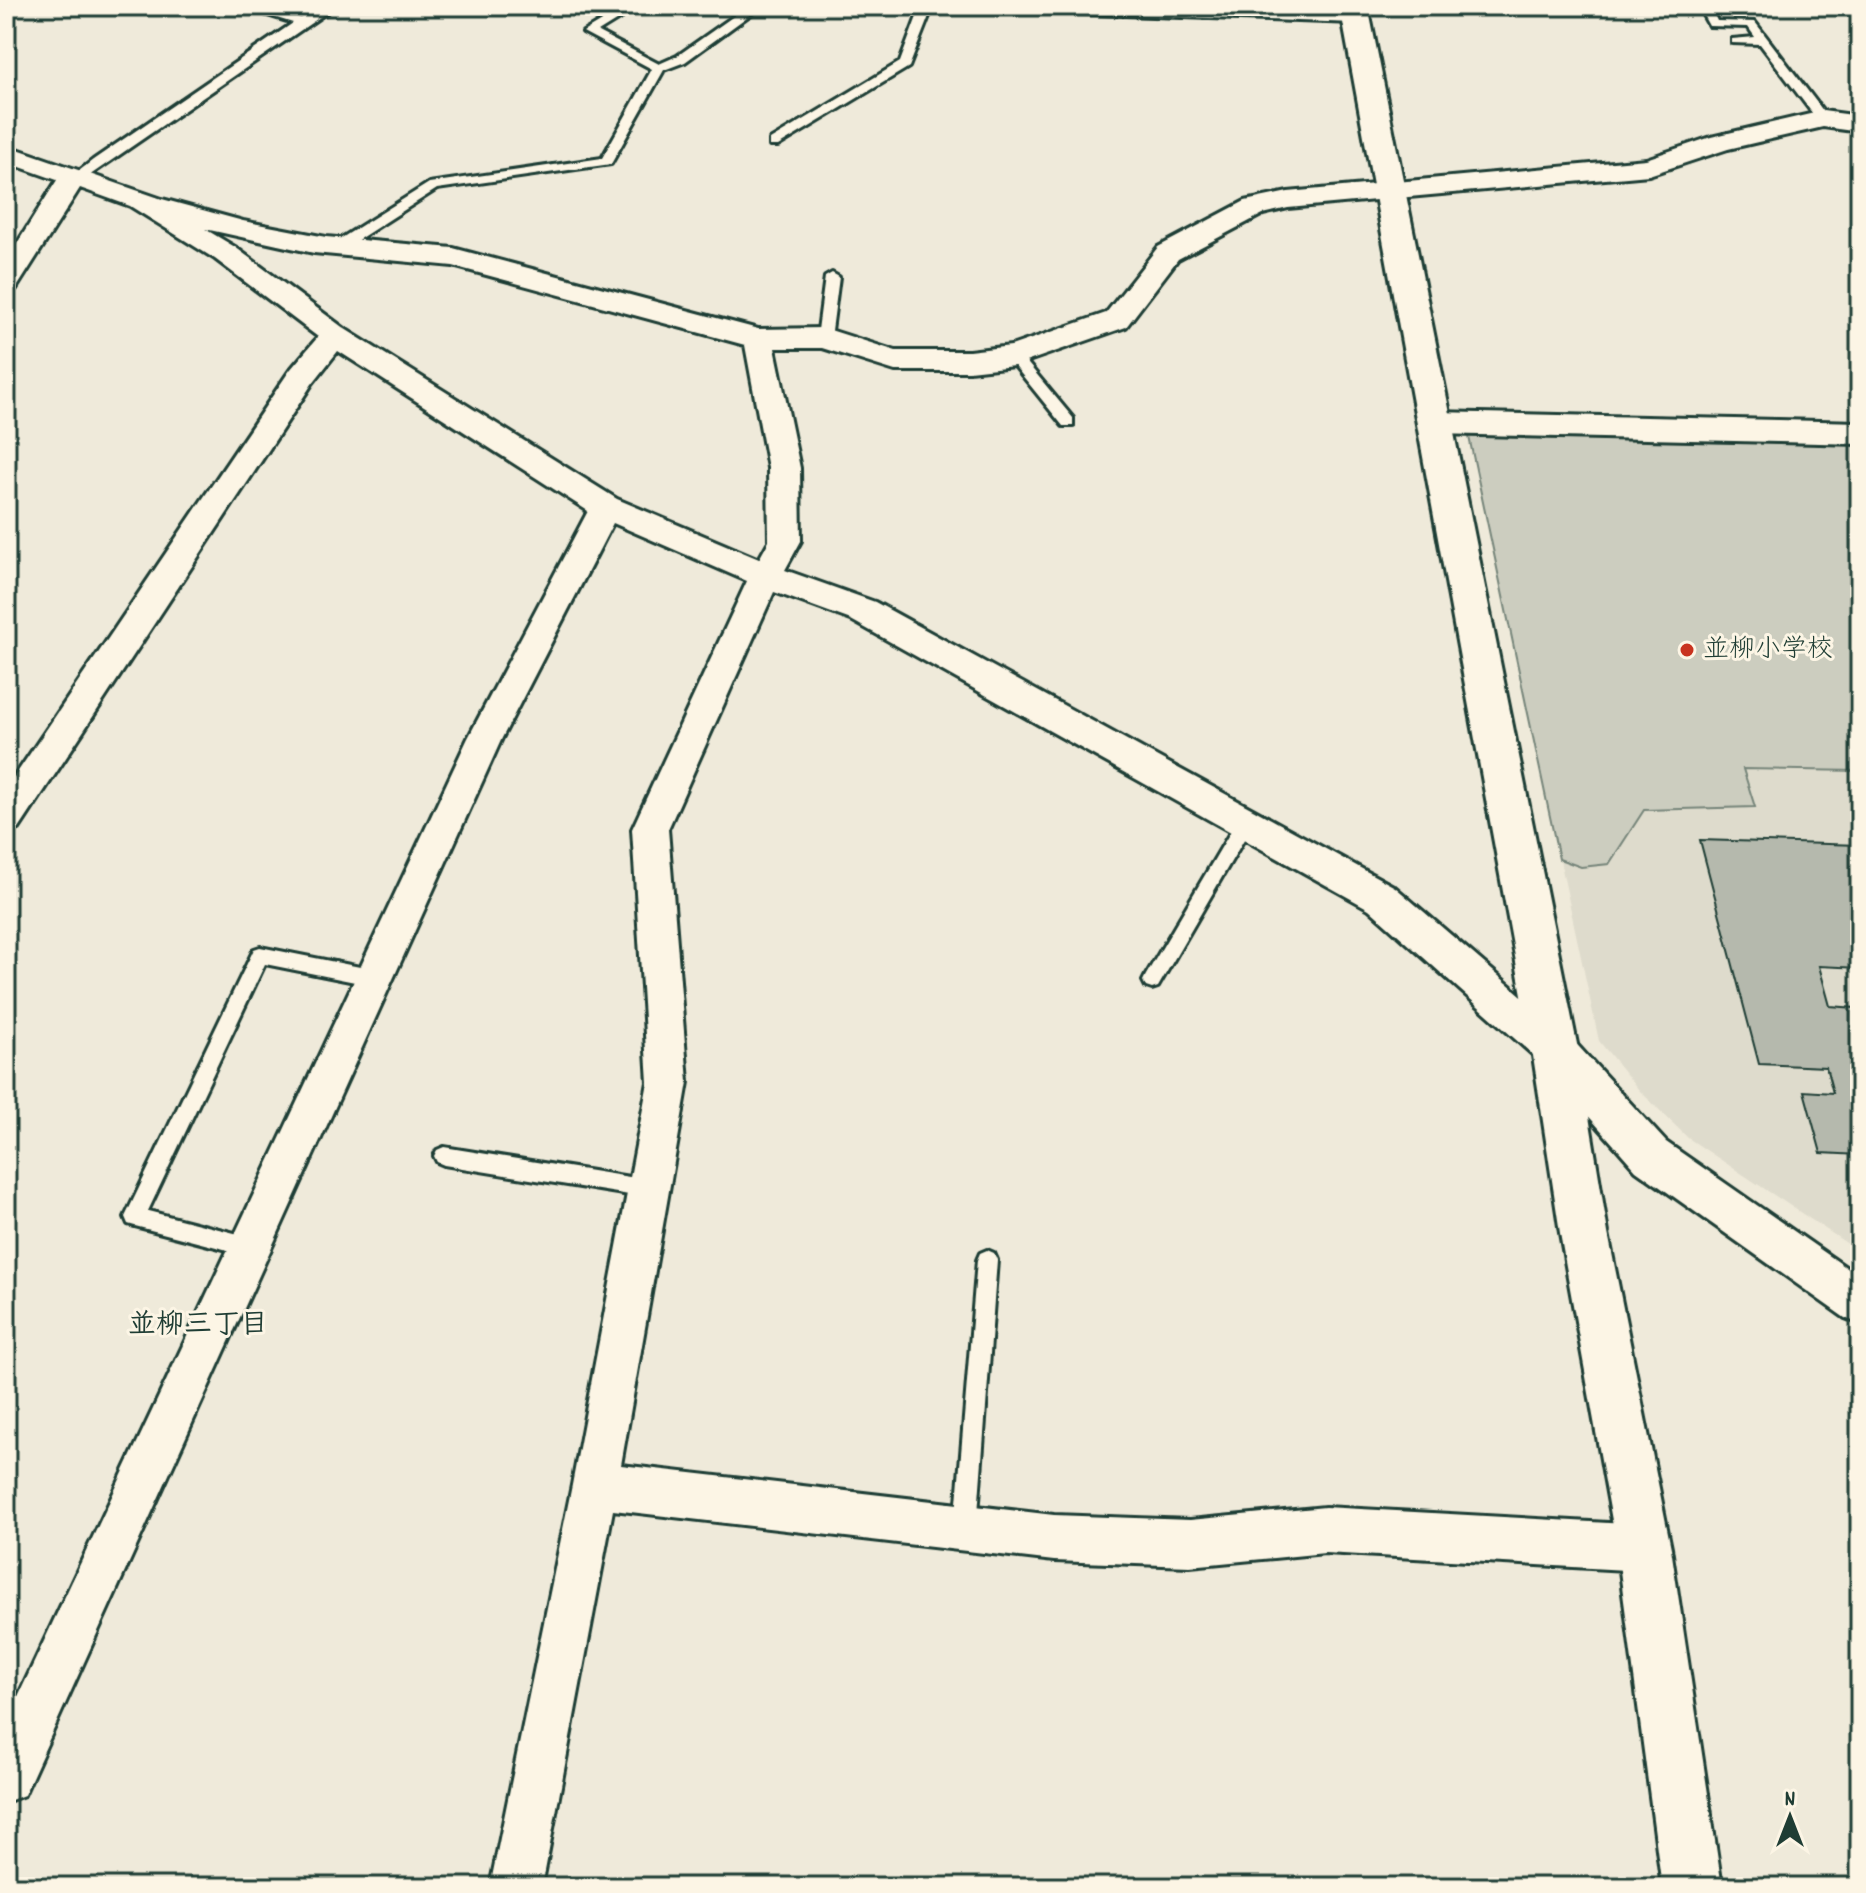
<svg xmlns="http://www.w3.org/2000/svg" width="1866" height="1893" viewBox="0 0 1866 1893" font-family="Dekko,'Klee One',sans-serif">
<rect width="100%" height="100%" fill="#efeada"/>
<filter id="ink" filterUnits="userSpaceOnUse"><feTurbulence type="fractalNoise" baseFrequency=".0125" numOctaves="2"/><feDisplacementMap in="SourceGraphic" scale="16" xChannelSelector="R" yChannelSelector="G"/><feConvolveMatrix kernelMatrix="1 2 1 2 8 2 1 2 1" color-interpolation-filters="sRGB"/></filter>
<g filter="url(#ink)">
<path fill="#dedbcc" d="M1468,432L1860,441V1252L1688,1138L1639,1090L1599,1041Z"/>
<path fill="#cccdbf" stroke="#76857a" stroke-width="2" d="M1468,432L1860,441V771L1743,769L1755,807L1644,810L1609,864L1581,867L1559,859Z"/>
<path fill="#b5b9ad" stroke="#1f3d34" stroke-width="2" d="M1700,840L1860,845V968L1819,966L1830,1006L1856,1008L1860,1021V1057L1850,1056L1860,1080V1155L1821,1153L1804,1091L1833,1093L1826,1067L1759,1064Z"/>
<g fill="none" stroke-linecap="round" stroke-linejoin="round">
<g stroke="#1f3d34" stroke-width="6">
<path id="lane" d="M238,6H257L301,18L321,6H336L83,180H75V174L93,160L293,23Z
M626,6H640L598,32L659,64L677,56L748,6H762L685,62L664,70L611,164L437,189L342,250H332V244L429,183L602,158L652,69L583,32Z
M921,6H933L909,67L778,146H770V140L900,62Z
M1698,6H1710L1717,21L1755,22L1827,116V122H1819L1760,44L1732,43V39L1755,37L1748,27L1709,26Z
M832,273L839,277L831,338L824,343L817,338L825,277Z
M1014,351L1019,353L1073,418V426H1063L1009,359L1007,356Z
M1244,817L1250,819L1253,824L1250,829L1158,987L1152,989L1146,987L1143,981L1146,975L1238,819Z
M260,947L375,970L381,972L384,978L381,984L375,986L265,964L148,1211L258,1239L261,1246L258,1253L251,1256L135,1226L128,1224L125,1217L254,949Z
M444,1147L648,1180L655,1182L658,1189L655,1196L648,1198L444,1165L437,1162L434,1156L437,1150Z
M987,1250L994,1253L997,1260L977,1527L974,1535L966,1538L958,1535L955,1527L977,1260L980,1253Z"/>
</g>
<g stroke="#1f3d34" stroke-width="6">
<path id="street" d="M1055,6L1356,9L1365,11L1368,16L1365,21L1356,23L1067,13L1058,11Z
M1823,111L1860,116V132L1823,127L1728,149L1649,175L1288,208L1263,214L1178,259L1126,327L1014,366L969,371H895L822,348H775L800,468L801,541L785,570L875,602L1395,887L1569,1036L1666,1142L1860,1277V1324L1845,1318L1636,1170L1541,1062L1369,909L851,620L774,592L668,829L688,1082L621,1465L1054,1515L1190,1520L1325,1507L1644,1525L1661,1531L1667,1548L1661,1565L1644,1571L1325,1553L1190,1566L1054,1561L613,1510L542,1887H490L572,1485L648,1082L632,829L747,581L613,523L502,738L24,1795L6,1802V1722L468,738L588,511L338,351L312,384L19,829L6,833V789L290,370L318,337L215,259L130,206L80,188L16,289L6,292V261L57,180L6,162V145L162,199L243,221L326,237L453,248L758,329L824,328L896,351H969L1011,346L1106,313L1158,247L1245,201L1288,192L1646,159L1711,137ZM205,229L314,253L453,266L745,345L768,468L769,541L759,559L617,499L345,329L235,247Z
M1435,412L1860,422V444L1435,434L1424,430L1420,423L1424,416Z"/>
</g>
<g stroke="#1f3d34" stroke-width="6">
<path id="secondary" d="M1340,6H1368L1578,1049L1608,1233L1671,1548L1722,1887H1662L1617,1548L1560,1233L1532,1049Z"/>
</g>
<use href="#lane" fill="#fcf5e5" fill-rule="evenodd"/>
<use href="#street" fill="#fcf5e5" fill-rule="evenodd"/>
<use href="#secondary" fill="#fcf5e5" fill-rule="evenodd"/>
</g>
</g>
<circle fill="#c8321e" stroke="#fcf5e5" stroke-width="3" cx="1687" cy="650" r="8"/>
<g text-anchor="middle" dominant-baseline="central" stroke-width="6" stroke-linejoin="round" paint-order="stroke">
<g font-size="26" fill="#1f3d34" stroke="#fcf5e5" text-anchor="start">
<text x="1703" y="650">並柳小学校</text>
</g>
<g font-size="28" font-weight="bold" fill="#1f3d34" stroke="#fcf5e5">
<text x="198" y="1327">並柳三丁目</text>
</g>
</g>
<rect width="1866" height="1893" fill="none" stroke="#fcf5e5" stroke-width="32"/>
<rect x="16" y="16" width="1834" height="1861" fill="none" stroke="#1f3d34" stroke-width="3" filter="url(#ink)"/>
<g transform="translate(1790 1817)" stroke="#fcf5e5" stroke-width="6" paint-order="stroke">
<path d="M0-6L14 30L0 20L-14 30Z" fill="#1f3d34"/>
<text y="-12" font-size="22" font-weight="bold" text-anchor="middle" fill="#1f3d34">N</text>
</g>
</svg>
